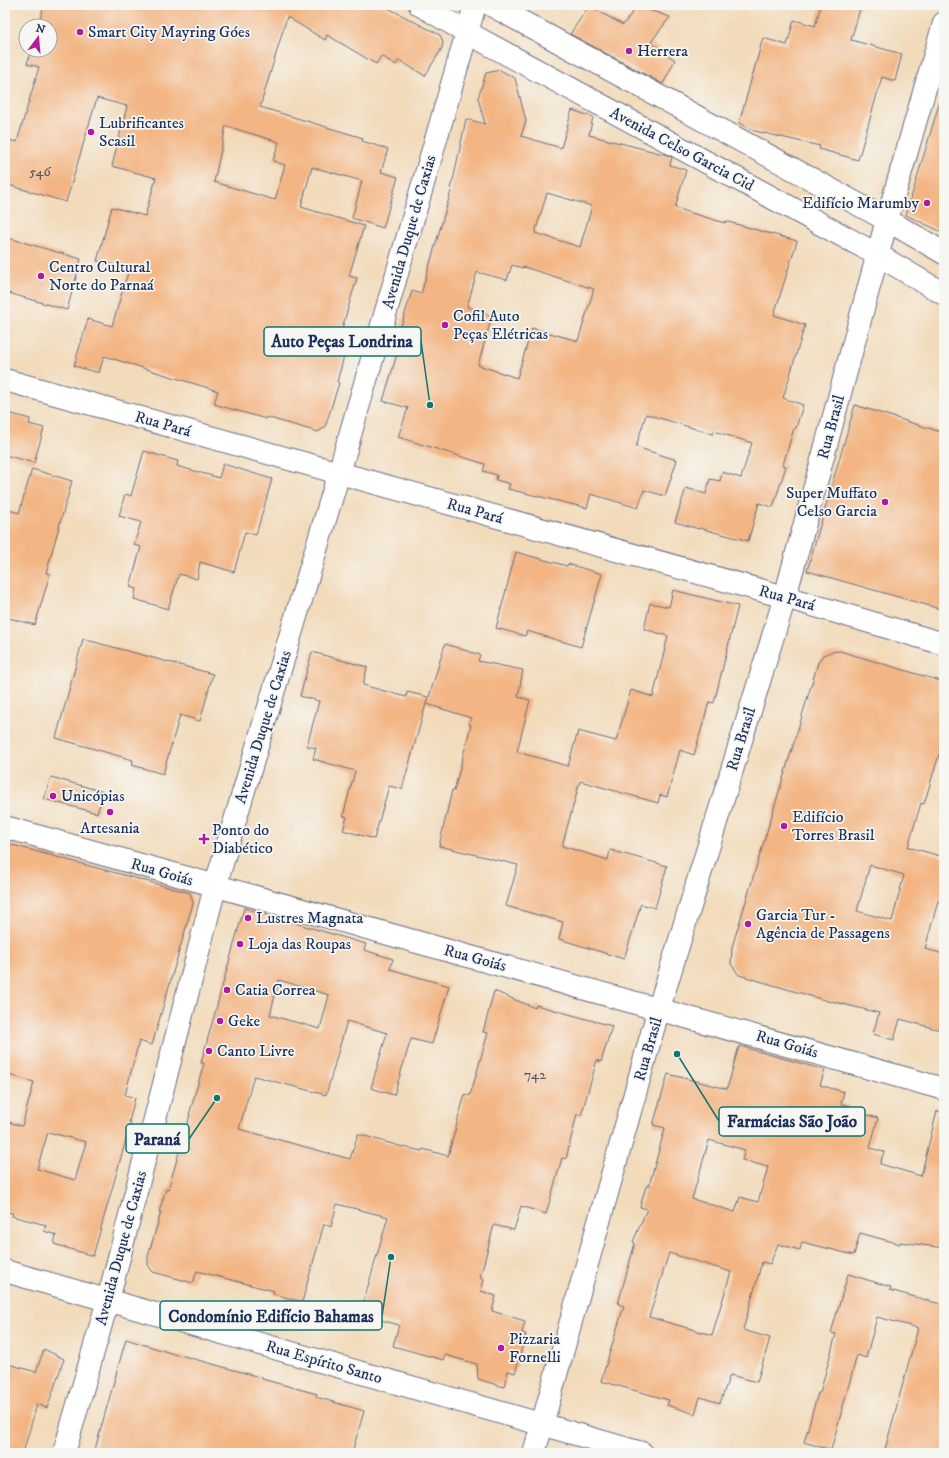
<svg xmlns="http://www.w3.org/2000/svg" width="949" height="1458" viewBox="0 0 949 1458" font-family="'IM FELL DW Pica',serif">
<rect width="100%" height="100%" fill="#f6f6f2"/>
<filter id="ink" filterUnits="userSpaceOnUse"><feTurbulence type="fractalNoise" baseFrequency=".025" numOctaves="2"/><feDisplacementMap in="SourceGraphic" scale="8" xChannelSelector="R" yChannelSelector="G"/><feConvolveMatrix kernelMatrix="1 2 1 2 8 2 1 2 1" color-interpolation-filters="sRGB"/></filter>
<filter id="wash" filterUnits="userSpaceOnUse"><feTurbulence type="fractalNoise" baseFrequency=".012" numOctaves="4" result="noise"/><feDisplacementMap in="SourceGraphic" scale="16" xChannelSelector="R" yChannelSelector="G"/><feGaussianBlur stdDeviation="0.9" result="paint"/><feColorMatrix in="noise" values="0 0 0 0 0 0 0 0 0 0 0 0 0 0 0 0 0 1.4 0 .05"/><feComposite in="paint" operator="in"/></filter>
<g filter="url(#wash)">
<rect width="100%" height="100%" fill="#f2dbbb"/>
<g id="blocks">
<path fill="#f3b583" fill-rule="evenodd" d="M44,5H382L440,35L443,42L442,48L425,76L399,60L396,65L381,56L376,64L327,35L325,40L287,17L260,107L363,138L362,141L388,149L381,172L398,177L383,228L352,218L362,181L312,167L301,207L364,226L349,276L357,278L340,335L349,338L337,382L339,383L325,427L318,432L266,417V419L214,404L218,391L104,356L99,373L74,366L88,319L112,326L129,269L97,261L112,207L145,216L156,178L112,166L127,106L97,98L66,202L5,184V139L17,142L39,67L27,64L31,50H50V26H38ZM226,126L279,142L273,161L285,165L275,200L214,182Z
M821,5H861L851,40L902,54L895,81L882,77L858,160L819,149L820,146L755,131L739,123L763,38L787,45L794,20L815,26Z
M589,6L623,25L637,6L670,17L651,42L675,60L663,84L570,34Z
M500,70L515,78L526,121L521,136L561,148L572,110L593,117L589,135L667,155L672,157L670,165L686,170L675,208L725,223V221L797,241L774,315L805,325L783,398L803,405L796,428H794L783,465L786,466L773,507L759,503L748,541L699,528V529L675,522L686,488L706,494L710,479L720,481L722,472L741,478L752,443L714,431L713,434L646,414L636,447L677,460L665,496L644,490L638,508L591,494L587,508L508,489L510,484L496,480L497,475L483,471L485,464L398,437L408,408L383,401L403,334L399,333L412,291L421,294L452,188H450L454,176L466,119L485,124L478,98L486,73ZM547,193L592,206L580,247L535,233ZM512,265L523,268L524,267L594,289L578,341L532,328L517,378L478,365L492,316L484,314L485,312L467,307L477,272L507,280Z
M939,104L944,105V233L906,215Z
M5,237L81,259L67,310L5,292Z
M855,405L944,433V610L807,571Z
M5,412L30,419L29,424L44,428L34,463L5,455Z
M144,451L178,461L177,466L219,478L223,464L272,479L256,535L245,532L234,572L200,562L197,579L179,574L168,609L134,599L136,589L130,587L141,547L134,545L141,522L119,516L125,494L131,496Z
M32,469L72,481L46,573L50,574L35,625L5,617V509L19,513Z
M516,552L567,566L568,564L602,574L581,647L527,631L525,636L496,628Z
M673,590L738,606L714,703L709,702L694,755L680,750L667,797L660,795L658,803L580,781L562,846L608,860L610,850L667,866L655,908L641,904L624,959L559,939L563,922L506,906L518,865L439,846L452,790L454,791L471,725H469L471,718L427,704L445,644L480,655L478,661L523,670L518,697L530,700L517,752L568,766L578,731L616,741L631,690L653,697L668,636L644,629L650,603L669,607Z
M83,639L213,674L200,721L180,715L163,774L132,765L133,760L56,738Z
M840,651L944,682V749L941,748L924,804L921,803L908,847L944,857V903L938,901L925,949L944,954V1031L900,1019L894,1040L873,1034L879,1013L831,1001V1002L739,975L731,964L732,947L818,663L823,655L831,652ZM870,865L904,875L892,921L857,911Z
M312,652L367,667L363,685L406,697L407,692L428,697L402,789L389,786L374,839L343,830L347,817L343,816L355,771L313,759L316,748L307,746L319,701L300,696Z
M51,777L104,792L97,813L44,799Z
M5,843L190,893L193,903L152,1045L139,1041L125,1095L135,1098L129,1122H131L93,1256L54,1244L56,1235L44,1231L46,1225L12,1216L13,1213L5,1212V1121L22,1126L34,1082L6,1074L10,1061L5,1059ZM48,1132L86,1142L75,1180L37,1169Z
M244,908L366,944L364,950L393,959L390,969L449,986L432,1044L411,1039L394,1095L371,1088L387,1033L347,1021L326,1095L254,1076L239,1129L350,1159L358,1134L403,1147L422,1151L423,1149L448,1156L465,1094L470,1096L488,1033L483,1032L494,991L535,1008L536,1005L612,1026L601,1062L597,1060L581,1116L577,1114L566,1159L562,1158L546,1214L521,1206L514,1230L494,1225L480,1278L484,1280L481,1291L496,1296L492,1311L525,1321L522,1333L526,1334L515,1373L508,1371L504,1387L478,1379L477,1364L445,1355L443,1360L393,1346L399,1325L360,1314L388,1217L337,1204L331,1227L324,1224L302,1302L273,1294L274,1291L197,1271L193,1283L153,1272L148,1265V1256L161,1212H159L166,1189L168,1190L190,1115H189L204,1063H201ZM279,980L329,995L320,1029L270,1015Z
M739,1046L825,1070L820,1085L844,1092L841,1104L850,1106L849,1110L878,1118L870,1148L884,1152L880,1164L921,1176L937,1111L944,1112V1248L900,1242V1244L860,1233L854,1255L802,1242L800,1250L778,1244L770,1264L762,1262L743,1330L770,1338L757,1382L730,1375L720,1403L700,1397L695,1414L667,1405L669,1400L601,1381L624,1306L618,1304L635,1243L633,1242L647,1209L640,1207L646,1186H649L665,1128L653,1125L668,1074L727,1089ZM709,1140L745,1150L742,1160L768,1167L758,1202L740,1197L735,1212L692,1199ZM669,1253L731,1272L712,1335L649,1317Z
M848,1274L891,1287L890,1290L944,1305V1453H884L918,1328L877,1317L866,1358L857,1355L831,1450L804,1442L818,1393H820L836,1334L831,1333Z
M126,1339L180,1356V1355L263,1378L262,1379L317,1394L316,1397L364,1411L352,1453H94Z
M44,1349L64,1359L47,1408L37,1404L23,1453H5V1363L36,1372Z"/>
</g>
</g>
<g filter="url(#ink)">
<use href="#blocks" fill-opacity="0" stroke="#666b7f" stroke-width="1"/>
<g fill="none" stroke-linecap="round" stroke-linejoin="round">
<g stroke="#666b7f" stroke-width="24">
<path id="minor" d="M5,380L785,597L944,644
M5,1271L642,1453
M534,1453L659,1008L785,597L887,220L944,23"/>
</g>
<g stroke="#666b7f" stroke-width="24">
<path id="major" d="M420,5L468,33L878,255L944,294
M491,5L887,220L944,253
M5,827C318,916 631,1000 944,1089
M64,1453L108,1300L215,887L339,473L475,5"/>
</g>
<use href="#minor" stroke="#fff" stroke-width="22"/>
<use href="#major" stroke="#fff" stroke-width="22"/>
</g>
</g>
<g fill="#b5179e" stroke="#f6f6f2" stroke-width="1.5">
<circle cx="80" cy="32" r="4"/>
<circle cx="629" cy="51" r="4"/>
<circle cx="91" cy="132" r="4"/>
<circle cx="927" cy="203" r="4"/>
<circle cx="41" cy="276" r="4"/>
<circle cx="445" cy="325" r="4"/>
<circle cx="885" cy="502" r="4"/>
<circle cx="53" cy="796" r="4"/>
<circle cx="110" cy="812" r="4"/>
<circle cx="784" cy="826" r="4"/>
<path d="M202 833h4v4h4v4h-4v4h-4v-4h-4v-4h4z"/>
<circle cx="248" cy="918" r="4"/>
<circle cx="748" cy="924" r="4"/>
<circle cx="240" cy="944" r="4"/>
<circle cx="227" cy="990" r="4"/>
<circle cx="220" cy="1021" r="4"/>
<circle cx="209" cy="1051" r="4"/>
<circle cx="501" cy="1348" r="4"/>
</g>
<g text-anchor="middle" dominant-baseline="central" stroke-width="3.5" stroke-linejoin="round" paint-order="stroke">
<g font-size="14" fill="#515067">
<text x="40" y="172">546</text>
<text x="535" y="1075">742</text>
</g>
<g font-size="16" fill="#1b2f5e" stroke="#f6f6f2" text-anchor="start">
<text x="88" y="32">Smart City Mayring Góes</text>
<text x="637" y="51">Herrera</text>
<text x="99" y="123">Lubrificantes<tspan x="99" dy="18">Scasil</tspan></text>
<text x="919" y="203" text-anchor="end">Edifício Marumby</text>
<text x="49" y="267">Centro Cultural<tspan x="49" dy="18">Norte do Parnaá</tspan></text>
<text x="453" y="316">Cofil Auto<tspan x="453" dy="18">Peças Elétricas</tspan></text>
<text x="877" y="493" text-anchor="end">Super Muffato<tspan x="877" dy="18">Celso Garcia</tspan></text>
<text x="61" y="796">Unicópias</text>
<text x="792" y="817">Edifício<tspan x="792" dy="18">Torres Brasil</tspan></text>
<text x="110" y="828" text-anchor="middle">Artesania</text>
<text x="212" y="830">Ponto do<tspan x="212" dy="18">Diabético</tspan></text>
<text x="756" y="915">Garcia Tur -<tspan x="756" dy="18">Agência de Passagens</tspan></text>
<text x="256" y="918">Lustres Magnata</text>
<text x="248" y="944">Loja das Roupas</text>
<text x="235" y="990">Catia Correa</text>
<text x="228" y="1021">Geke</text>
<text x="217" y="1051">Canto Livre</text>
<text x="509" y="1339">Pizzaria<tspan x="509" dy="18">Fornelli</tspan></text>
</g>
<g font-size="16" fill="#1b2f5e" stroke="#f6f6f2">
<text transform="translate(682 149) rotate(28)">Avenida Celso Garcia Cid</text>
<text transform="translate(409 232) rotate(-74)">Avenida Duque de Caxias</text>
<text transform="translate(163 424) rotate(16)">Rua Pará</text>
<text transform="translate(831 427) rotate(-75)">Rua Brasil</text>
<text transform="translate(475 511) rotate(16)">Rua Pará</text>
<text transform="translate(787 598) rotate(16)">Rua Pará</text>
<text transform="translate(263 727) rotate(-73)">Avenida Duque de Caxias</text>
<text transform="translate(741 739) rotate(-73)">Rua Brasil</text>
<text transform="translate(162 872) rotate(16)">Rua Goiás</text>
<text transform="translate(475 958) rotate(15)">Rua Goiás</text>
<text transform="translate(787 1044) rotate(16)">Rua Goiás</text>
<text transform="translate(648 1049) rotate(-74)">Rua Brasil</text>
<text transform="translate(121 1248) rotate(-75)">Avenida Duque de Caxias</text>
<text transform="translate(324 1362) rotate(16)">Rua Espírito Santo</text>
</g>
</g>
<path fill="none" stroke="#0f766e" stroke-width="1.5" d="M430 405L421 341M677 1054L719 1121M217 1098L189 1139M391 1257L382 1316"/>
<g fill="#0f766e" stroke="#f6f6f2" stroke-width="1.5">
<circle cx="430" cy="405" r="4"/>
<circle cx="677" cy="1054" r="4"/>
<circle cx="217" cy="1098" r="4"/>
<circle cx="391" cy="1257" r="4"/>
</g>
<g fill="#f6f6f2" stroke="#0f766e" stroke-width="1.5">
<rect x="264" y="327" width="157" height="29" rx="4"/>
<rect x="719" y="1107" width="146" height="29" rx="4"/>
<rect x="126" y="1124" width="63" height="29" rx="4"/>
<rect x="160" y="1301" width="222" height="29" rx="4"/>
</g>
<g font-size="17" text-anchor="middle" font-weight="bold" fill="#1b2f5e">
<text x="342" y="347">Auto Peças Londrina</text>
<text x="792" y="1127">Farmácias São João</text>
<text x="157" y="1145">Paraná</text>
<text x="271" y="1322">Condomínio Edifício Bahamas</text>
</g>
<rect width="949" height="1458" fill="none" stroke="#f6f6f2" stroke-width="20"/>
<g transform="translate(38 38) rotate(16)"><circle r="19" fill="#f6f6f2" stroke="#9ea6b7"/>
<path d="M0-3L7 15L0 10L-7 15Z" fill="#b5179e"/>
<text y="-6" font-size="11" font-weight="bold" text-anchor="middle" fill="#1b2f5e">N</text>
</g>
</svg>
